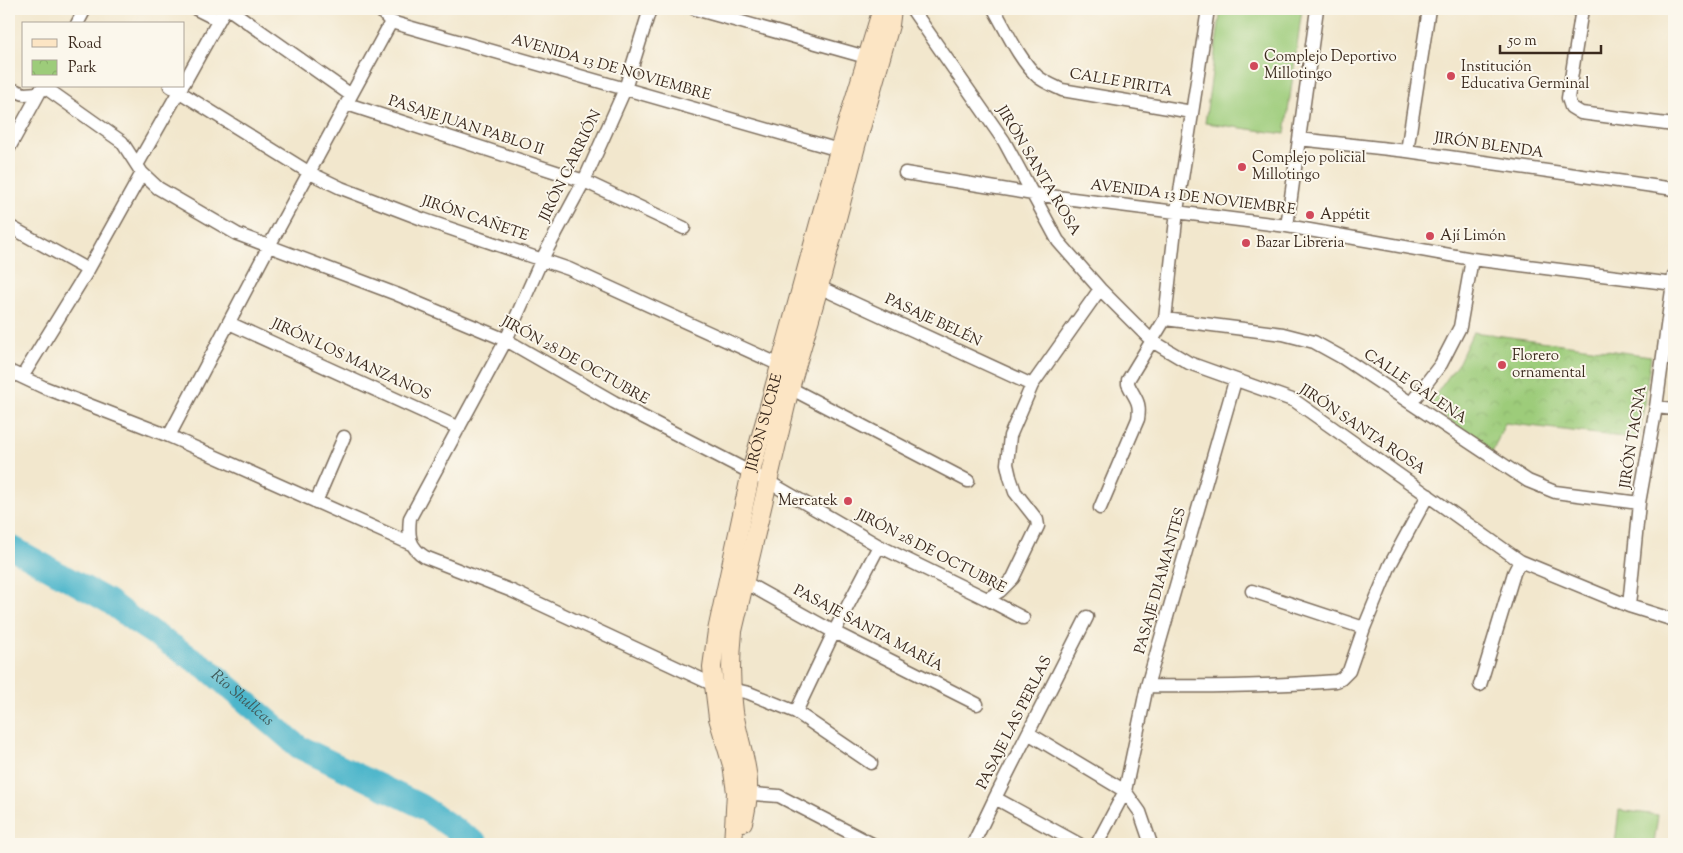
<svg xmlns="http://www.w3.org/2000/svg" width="1683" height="853" viewBox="0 0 1683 853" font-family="'Sorts Mill Goudy',serif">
<defs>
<pattern id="park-crowns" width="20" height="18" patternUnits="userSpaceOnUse" patternTransform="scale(1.25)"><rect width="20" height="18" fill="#9dcc7a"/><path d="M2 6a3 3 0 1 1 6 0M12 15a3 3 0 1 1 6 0" fill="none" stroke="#88af69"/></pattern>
</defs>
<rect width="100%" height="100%" fill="#fbf7ec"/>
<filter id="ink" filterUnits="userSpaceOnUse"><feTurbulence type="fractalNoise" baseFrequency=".02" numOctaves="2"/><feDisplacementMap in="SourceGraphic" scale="10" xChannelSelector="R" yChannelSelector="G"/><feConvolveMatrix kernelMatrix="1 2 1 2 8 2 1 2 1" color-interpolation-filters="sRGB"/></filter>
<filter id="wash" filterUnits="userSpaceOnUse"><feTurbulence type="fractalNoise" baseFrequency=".0096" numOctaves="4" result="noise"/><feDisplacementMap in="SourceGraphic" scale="20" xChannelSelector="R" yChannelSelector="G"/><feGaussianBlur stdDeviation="1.12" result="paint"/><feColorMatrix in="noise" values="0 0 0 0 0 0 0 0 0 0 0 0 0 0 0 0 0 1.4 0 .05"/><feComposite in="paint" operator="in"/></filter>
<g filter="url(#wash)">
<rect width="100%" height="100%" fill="#f2e7cd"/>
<path fill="#9dcc7a" stroke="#6c7b4c" d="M1221,9H1302L1285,134L1205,123Z
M1619,810L1658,815L1654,844H1615Z"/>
<path fill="url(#park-crowns)" stroke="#6c7b4c" d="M1473,332L1651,356L1639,439L1505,423L1492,453L1431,406V401L1459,362Z"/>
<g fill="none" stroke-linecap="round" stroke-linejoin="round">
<path stroke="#4db6cb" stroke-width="24" id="s1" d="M9,546L108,601L136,622L208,669L299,747L419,805L477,844"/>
</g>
</g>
<g filter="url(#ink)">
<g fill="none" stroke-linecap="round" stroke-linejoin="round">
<g stroke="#7b6c5b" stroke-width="15">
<path id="street" d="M196,9L218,20
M229,9L351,95
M379,9L391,22L839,150
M650,9L625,89L584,181L542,259L506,340L410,518C408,536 409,547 425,557L512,591L714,685L749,693L796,712L871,763
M695,9L866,57
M912,9L1004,141L1058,241L1100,289L1152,341L1189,363L1295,401L1520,561L1629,606L1674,620
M994,9C1006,30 1020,61 1038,77C1046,83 1054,86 1062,90L1192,112
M1582,9L1568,98L1571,107L1581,113L1674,125
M391,22L269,246L169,436L411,544
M77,24L85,9
M184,83L225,9
M43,86L122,142L142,173L158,188L237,234L396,294L506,340L614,402L767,481L879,546L987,599L1023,618
M170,86L310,173L341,188L422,219L569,269L780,365
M9,88L24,94L38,93
M347,104L584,181L684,228
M1299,139L1407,151L1674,189
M9,148L43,86
M1407,151L1429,9
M137,165L182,86
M905,173L1033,194L1287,226L1472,259L1674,284
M9,226L88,270
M1287,226L1317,9
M819,287L1032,385
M1165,319L1283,334L1314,342L1343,358L1528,481L1555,492L1639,503
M229,323L459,428
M9,371L43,387L169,436
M22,377L88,270L142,173
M790,388L968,481
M1411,403L1441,364L1460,327L1472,259
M1656,407L1674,409
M316,502L344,437
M1100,508L1138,419C1141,401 1135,399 1128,384V380L1165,319L1177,211L1208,9
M746,583L834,632L977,704
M1252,591L1364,628
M987,599L1000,591L1013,578L1038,526L1037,520L1015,492L1010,477L1007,464L1010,436L1032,385L1100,289
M1629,606L1639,503L1656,407L1674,275
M1480,685L1514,573L1520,561
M1147,686C1210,687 1273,686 1336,681L1341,679L1349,671L1364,628L1390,565L1428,495
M796,712L834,632L879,546
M1028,733L1125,791L1140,812L1151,844
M741,793L779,796L872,844
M995,798L1079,844
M973,844L995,798L1087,617
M1097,844L1125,791L1147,686L1235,381"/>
</g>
<g stroke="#7b6c5b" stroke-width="20">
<g id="secondary">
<path d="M743,822C756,775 741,756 734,712C730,683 730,660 733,631L790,388L819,287L856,146L890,25L892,9"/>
<path id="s2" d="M733,844L736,792L732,765L718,718L714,685L712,667L717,631L751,472L839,150L882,9"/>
</g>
</g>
<use href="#street" stroke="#fff" stroke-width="12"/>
<use href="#secondary" stroke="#fce5c4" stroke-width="18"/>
</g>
</g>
<g fill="#d1495b" stroke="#fbf7ec" stroke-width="2">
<circle cx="1254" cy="66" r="5"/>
<circle cx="1451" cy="76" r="5"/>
<circle cx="1242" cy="167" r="5"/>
<circle cx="1310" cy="215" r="5"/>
<circle cx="1430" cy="236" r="5"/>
<circle cx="1246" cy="243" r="5"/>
<circle cx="1502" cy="365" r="5"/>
<circle cx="848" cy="501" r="5"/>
</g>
<g text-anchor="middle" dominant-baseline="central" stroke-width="4" stroke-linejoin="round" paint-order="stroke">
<g font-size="15" fill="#3b2a1e" stroke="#fbf7ec" text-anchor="start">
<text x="1264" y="57">Complejo Deportivo<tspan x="1264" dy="17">Millotingo</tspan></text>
<text x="1461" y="67">Institución<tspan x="1461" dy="17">Educativa Germinal</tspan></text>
<text x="1252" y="158">Complejo policial<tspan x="1252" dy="17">Millotingo</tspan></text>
<text x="1320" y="215">Appétit</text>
<text x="1440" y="236">Ají Limón</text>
<text x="1256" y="243">Bazar Libreria</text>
<text x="1512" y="356">Florero<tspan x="1512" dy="17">ornamental</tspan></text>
<text x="838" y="501" text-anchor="end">Mercatek</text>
</g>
<g font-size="15" fill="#3b2a1e" stroke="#fbf7ec">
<text transform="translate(611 68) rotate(16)">AVENIDA 13 DE NOVIEMBRE</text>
<text transform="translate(1121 83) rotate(10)">CALLE PIRITA</text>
<text transform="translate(466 126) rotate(18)">PASAJE JUAN PABLO II</text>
<text transform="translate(1489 146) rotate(8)">JIRÓN BLENDA</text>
<text transform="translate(571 166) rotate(-64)">JIRÓN CARRIÓN</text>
<text transform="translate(1038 171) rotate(59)">JIRÓN SANTA ROSA</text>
<text transform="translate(1193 198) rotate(7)">AVENIDA 13 DE NOVIEMBRE</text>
<text transform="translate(475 219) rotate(19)">JIRÓN CAÑETE</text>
<text transform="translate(933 321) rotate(25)">PASAJE BELÉN</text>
<text transform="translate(351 360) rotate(25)">JIRÓN LOS MANZANOS</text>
<text transform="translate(575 361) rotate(29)">JIRÓN 28 DE OCTUBRE</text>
<text transform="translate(1415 387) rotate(34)">CALLE GALENA</text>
<text stroke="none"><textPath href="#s2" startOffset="430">JIRÓN SUCRE</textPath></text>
<text transform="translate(1362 430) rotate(34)">JIRÓN SANTA ROSA</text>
<text transform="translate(1634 437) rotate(-81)">JIRÓN TACNA</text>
<text transform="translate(931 552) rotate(27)">JIRÓN 28 DE OCTUBRE</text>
<text transform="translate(1161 581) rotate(-74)">PASAJE DIAMANTES</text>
<text transform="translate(868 629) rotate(28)">PASAJE SANTA MARÍA</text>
<text transform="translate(1015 723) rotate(-63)">PASAJE LAS PERLAS</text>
</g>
<g font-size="16" font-style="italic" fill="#415b5b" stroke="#fbf7ec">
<text stroke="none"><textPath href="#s1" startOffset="279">Río Shullcas</textPath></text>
</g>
</g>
<rect width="1683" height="853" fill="none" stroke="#fbf7ec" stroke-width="30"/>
<rect x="22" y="22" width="162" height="65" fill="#fbf7ec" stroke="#aea59a"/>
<rect x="32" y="39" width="25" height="8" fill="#fce5c4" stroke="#aea59a"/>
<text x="68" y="48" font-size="15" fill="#3b2a1e">Road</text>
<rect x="32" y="60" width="25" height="15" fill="url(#park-crowns)" stroke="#aea59a"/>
<text x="68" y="72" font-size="15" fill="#3b2a1e">Park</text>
<path d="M1500 45v8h101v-8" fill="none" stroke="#3b2a1e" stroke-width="2.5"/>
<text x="1508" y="45" font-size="15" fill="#3b2a1e" stroke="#fbf7ec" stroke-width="4" paint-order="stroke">50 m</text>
</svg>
